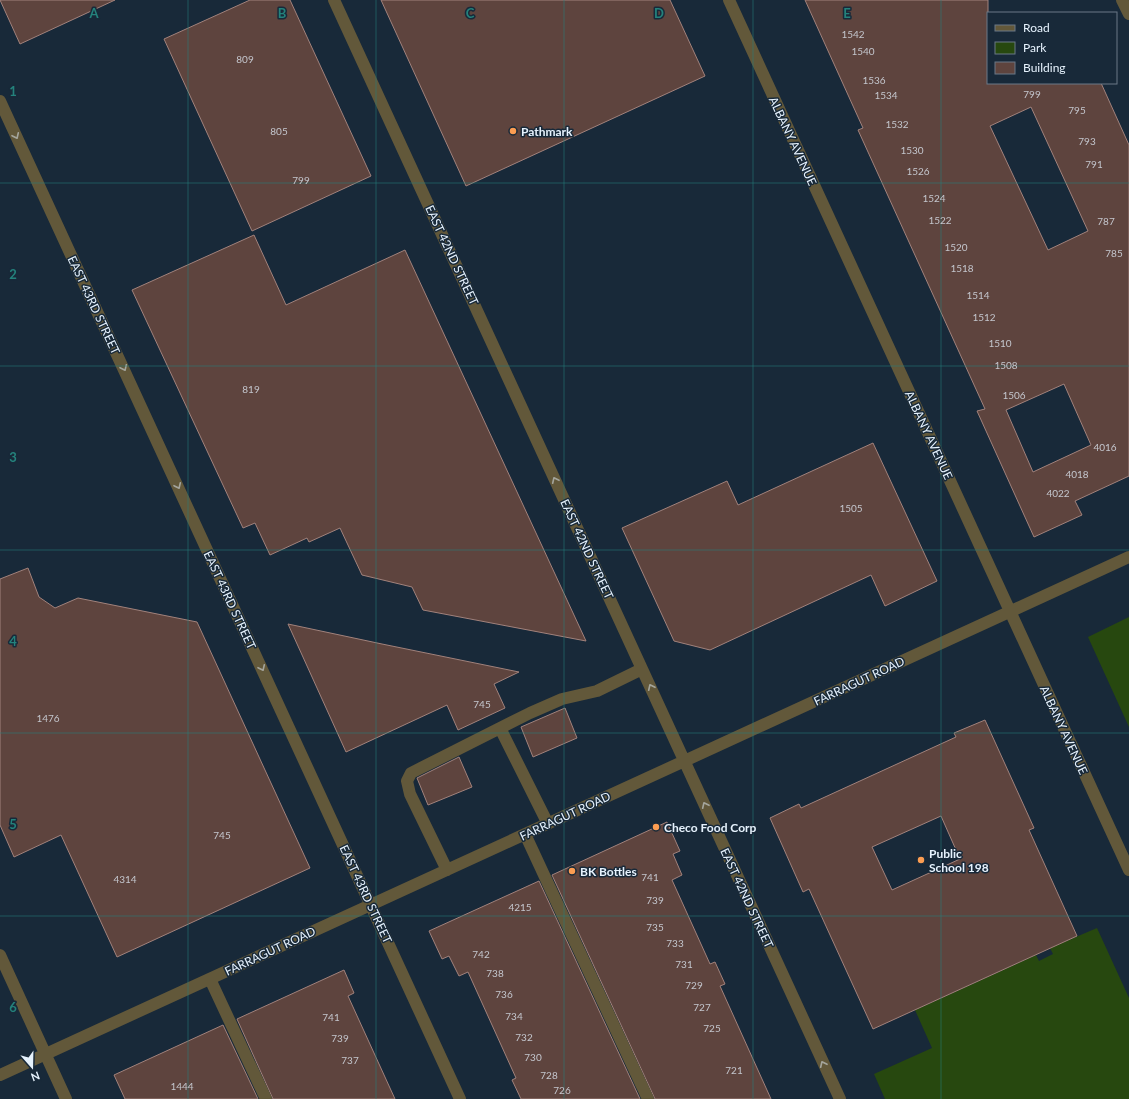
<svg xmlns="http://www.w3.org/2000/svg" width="1129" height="1099" viewBox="0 0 1129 1099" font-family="Lato,sans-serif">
<rect width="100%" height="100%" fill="#182939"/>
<path fill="#27480f" d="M1129,617V727L1088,637Z
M1097,928L1129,998V1099H885L874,1074L932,1048L915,1010L1036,955L1039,961L1053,954L1050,948Z"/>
<path fill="#5e443e" stroke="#a1827c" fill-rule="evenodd" d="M0,0H115L20,44Z
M250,0H290L371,176L252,231L164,39Z
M381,0H670L705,76L466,186Z
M805,0H988V83H1101L1129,145V476L1075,501L1082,515L1034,537L977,411L985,409L858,130L863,128ZM1031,107L1088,231L1048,250L990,126ZM1064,384L1091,445L1033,472L1006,410Z
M254,235L286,305L405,250L586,641L423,610L412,587L362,575L340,528L309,542L307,538L270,555L255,523L243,528L132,290Z
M873,443L937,581L885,606L871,575L710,650L674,641L622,528L727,481L738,505Z
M28,568L39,597L55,608L78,598L197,622L310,868L117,957L61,835L14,857L0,825V579Z
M288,624L382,644L519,672L494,684L505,708L458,730L447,705L346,752Z
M565,708L577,738L533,757L521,727Z
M985,720L1034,828L1029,830L1077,936L873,1029L809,889L803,892L770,818L799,804L801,808L956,737L954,733ZM941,816L960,859L892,890L872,847Z
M459,757L472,787L428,805L417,778Z
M667,822L680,851L673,854L682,875L672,880L710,964L715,962L725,984L720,986L771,1099H655L552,875Z
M539,881L640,1099H521L512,1080L516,1078L468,972L459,976L449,956L442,959L429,931Z
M344,970L354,993L348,996L395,1099H273L237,1019Z
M223,1025L258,1099H125L114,1075Z"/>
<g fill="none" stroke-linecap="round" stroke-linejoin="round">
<path stroke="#62583a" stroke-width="12" d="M334,0L840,1099
M729,0L1129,870
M1122,0L1129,14
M0,101L460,1099
M500,728L548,824
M525,834L648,1099
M447,870L410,794L407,781L411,773L530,713L562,699L597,691L642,669
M0,955L66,1099
M210,979L266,1099
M0,1075L1129,557"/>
</g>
<defs><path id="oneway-chevron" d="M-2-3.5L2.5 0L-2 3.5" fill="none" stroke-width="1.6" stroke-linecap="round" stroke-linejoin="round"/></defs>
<g stroke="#a4a59c">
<use href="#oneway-chevron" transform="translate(16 136) rotate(65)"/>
<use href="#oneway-chevron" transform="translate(124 368) rotate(65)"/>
<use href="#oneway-chevron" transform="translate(555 480) rotate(-115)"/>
<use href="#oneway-chevron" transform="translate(178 486) rotate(65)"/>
<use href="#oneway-chevron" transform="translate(262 668) rotate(65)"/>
<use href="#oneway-chevron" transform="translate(651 687) rotate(-115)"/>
<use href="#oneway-chevron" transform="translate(705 805) rotate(-115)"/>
<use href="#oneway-chevron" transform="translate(823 1064) rotate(-115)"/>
</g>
<path fill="none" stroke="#24827c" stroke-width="1" stroke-opacity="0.55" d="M188,0V1099M376,0V1099M564,0V1099M753,0V1099M941,0V1099M0,183H1129M0,366H1129M0,550H1129M0,733H1129M0,916H1129"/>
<g fill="#fc9d52" stroke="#182939" stroke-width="1.5">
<circle cx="513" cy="131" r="4"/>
<circle cx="656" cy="827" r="4"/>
<circle cx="921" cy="860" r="4"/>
<circle cx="572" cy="871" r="4"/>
</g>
<g text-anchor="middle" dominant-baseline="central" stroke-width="3" stroke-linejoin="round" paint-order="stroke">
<g font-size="10" fill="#c4c6cd">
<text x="853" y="34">1542</text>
<text x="863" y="51">1540</text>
<text x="245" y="59">809</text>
<text x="874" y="80">1536</text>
<text x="1032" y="94">799</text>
<text x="886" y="95">1534</text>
<text x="1077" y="110">795</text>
<text x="897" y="124">1532</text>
<text x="279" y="131">805</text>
<text x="1087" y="141">793</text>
<text x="912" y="150">1530</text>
<text x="1094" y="164">791</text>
<text x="918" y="171">1526</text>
<text x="301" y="180">799</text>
<text x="934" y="198">1524</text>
<text x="940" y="220">1522</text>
<text x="1106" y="221">787</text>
<text x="956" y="247">1520</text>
<text x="1114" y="253">785</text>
<text x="962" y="268">1518</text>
<text x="978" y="295">1514</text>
<text x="984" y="317">1512</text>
<text x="1000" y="343">1510</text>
<text x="1006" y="365">1508</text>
<text x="251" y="389">819</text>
<text x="1014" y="395">1506</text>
<text x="1105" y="447">4016</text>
<text x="1077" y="474">4018</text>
<text x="1058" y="493">4022</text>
<text x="851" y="508">1505</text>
<text x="482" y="704">745</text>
<text x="48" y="718">1476</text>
<text x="222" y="835">745</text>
<text x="650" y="877">741</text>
<text x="125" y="879">4314</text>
<text x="655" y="900">739</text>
<text x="520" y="907">4215</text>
<text x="655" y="927">735</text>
<text x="675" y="943">733</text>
<text x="481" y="954">742</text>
<text x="684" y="964">731</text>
<text x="495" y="973">738</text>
<text x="694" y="985">729</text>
<text x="504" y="994">736</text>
<text x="702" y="1007">727</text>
<text x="514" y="1016">734</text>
<text x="331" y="1017">741</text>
<text x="712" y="1028">725</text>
<text x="524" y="1037">732</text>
<text x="340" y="1038">739</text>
<text x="533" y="1057">730</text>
<text x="350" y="1060">737</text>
<text x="734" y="1070">721</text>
<text x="549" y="1075">728</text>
<text x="182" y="1086">1444</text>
<text x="562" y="1090">726</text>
</g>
<g font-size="12" font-weight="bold" fill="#e6f2fd" stroke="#182939" text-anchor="start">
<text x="521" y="131">Pathmark</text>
<text x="664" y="827">Checo Food Corp</text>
<text x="929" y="853">Public<tspan x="929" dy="14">School 198</tspan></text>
<text x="580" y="871">BK Bottles</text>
</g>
<g font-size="12" fill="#e6f2fd" stroke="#182939">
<text transform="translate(793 141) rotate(65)">ALBANY AVENUE</text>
<text transform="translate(452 255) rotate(65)">EAST 42ND STREET</text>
<text transform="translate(94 305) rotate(65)">EAST 43RD STREET</text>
<text transform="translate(929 435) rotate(65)">ALBANY AVENUE</text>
<text transform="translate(587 549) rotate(65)">EAST 42ND STREET</text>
<text transform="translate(230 600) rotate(65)">EAST 43RD STREET</text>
<text transform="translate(859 681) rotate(-25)">FARRAGUT ROAD</text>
<text transform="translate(1064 730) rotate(65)">ALBANY AVENUE</text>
<text transform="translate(565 816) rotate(-25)">FARRAGUT ROAD</text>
<text transform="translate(366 894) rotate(65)">EAST 43RD STREET</text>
<text transform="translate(747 898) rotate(65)">EAST 42ND STREET</text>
<text transform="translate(270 951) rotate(-25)">FARRAGUT ROAD</text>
</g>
</g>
<g font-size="13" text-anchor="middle" font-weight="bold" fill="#24827c" stroke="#182939" stroke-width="3" stroke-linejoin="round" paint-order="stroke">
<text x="94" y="18">A</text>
<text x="282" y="18">B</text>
<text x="470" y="18">C</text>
<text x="659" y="18">D</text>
<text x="847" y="18">E</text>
<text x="13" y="96">1</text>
<text x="13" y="279">2</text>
<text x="13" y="462">3</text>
<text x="13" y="646">4</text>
<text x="13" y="829">5</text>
<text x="13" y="1012">6</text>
</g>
<rect x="987" y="12" width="130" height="72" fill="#182939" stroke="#6a7987"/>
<rect x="995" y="25" width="20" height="6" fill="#62583a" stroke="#6a7987"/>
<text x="1023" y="32" font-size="12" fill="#e6f2fd">Road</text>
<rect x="995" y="42" width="20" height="12" fill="#27480f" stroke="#6a7987"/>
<text x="1023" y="52" font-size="12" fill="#e6f2fd">Park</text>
<rect x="995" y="62" width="20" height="12" fill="#5e443e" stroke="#6a7987"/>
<text x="1023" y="72" font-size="12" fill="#e6f2fd">Building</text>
<g transform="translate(32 1067) rotate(160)" stroke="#182939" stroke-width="3" paint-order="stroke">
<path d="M0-3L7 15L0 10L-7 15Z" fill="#e6f2fd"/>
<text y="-6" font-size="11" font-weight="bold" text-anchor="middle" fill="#e6f2fd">N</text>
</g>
</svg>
